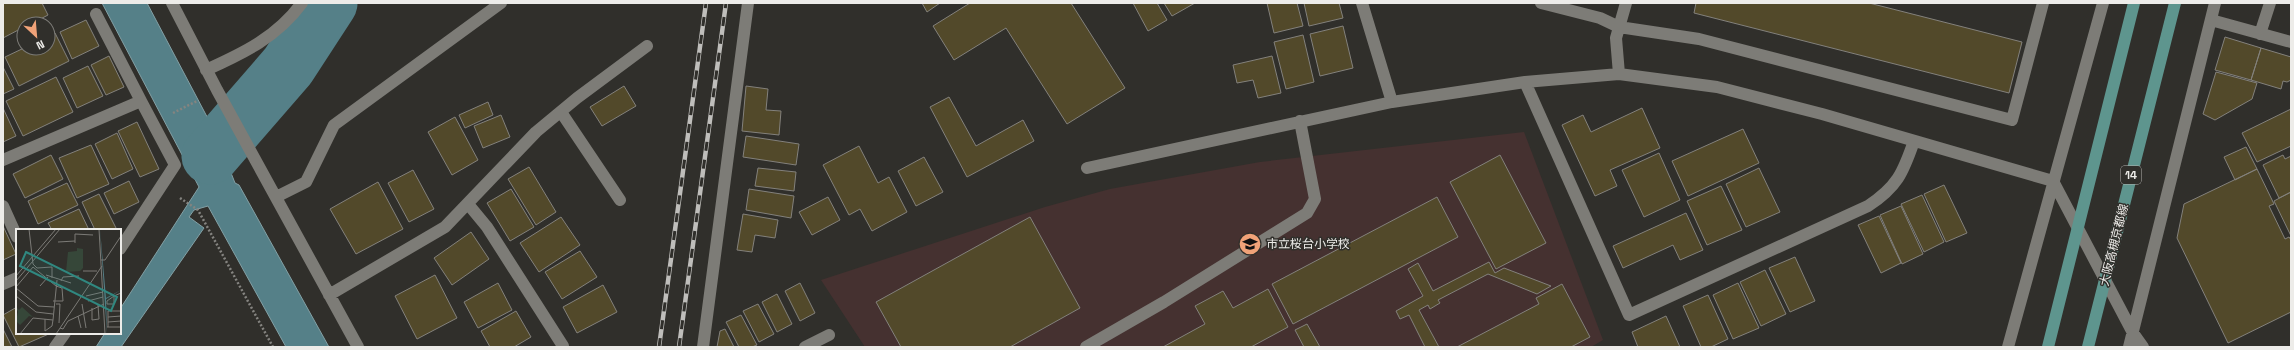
<svg xmlns="http://www.w3.org/2000/svg" width="2294" height="350" viewBox="0 0 2294 350" font-family="'Space Grotesk','Noto Sans JP',sans-serif">
<rect width="100%" height="100%" fill="#302f2b"/>
<path fill="#453130" d="M1524,132L1603,340L1591,347H865L821,280L1045,207L1110,189L1260,162Z"/>
<path fill="#558088" stroke="#83a0a5" d="M102,3H147L214,130L235,183L239,185L329,347H286L208,206L194,210L189,217L204,228L121,347H96L105,333H120V309L199,187Z
M318,3H348L271,113L257,89Z"/>
<g fill="none" stroke-linecap="round" stroke-linejoin="round">
<path stroke="#558088" stroke-width="57" d="M210,156L288,66L329,3"/>
</g>
<path fill="#52492a" stroke="#83817c" d="M3,3H42L48,15L31,24H24V27L3,38Z
M922,3H940L927,12Z
M970,3H1071L1125,88L1067,124L1006,28L954,60L933,26Z
M1133,3H1157L1167,20L1148,31Z
M1164,3H1195L1172,16Z
M1267,3H1297L1303,26L1274,33Z
M1304,3H1339L1343,18L1309,26Z
M1696,3H1869L2022,42L2009,93L1694,13Z
M86,20L99,46L72,59L60,32Z
M1343,26L1353,68L1320,76L1310,34Z
M55,33L69,61L19,86L5,57L24,48H48V36Z
M1303,35L1314,82L1286,89L1274,42Z
M2225,37L2261,48L2251,80L2215,70Z
M2261,48L2291,57V80L2287,82L2283,81L2281,89L2251,80Z
M109,56L124,87L106,95L91,65Z
M1272,56L1281,93L1258,98L1253,80L1237,83L1233,65Z
M88,66L103,96L77,108L63,78Z
M3,67L14,89L3,94Z
M2216,72L2257,83L2252,99L2215,120L2203,114Z
M56,77L73,112L23,136L6,101Z
M624,86L636,106L602,126L590,107Z
M746,86L768,89L766,110L781,111L779,135L742,131Z
M949,97L976,146L1023,120L1034,141L967,177L930,107Z
M488,102L493,115L465,128L459,115Z
M3,108L16,136L3,142Z
M1642,108L1660,148L1610,170L1617,186L1595,196L1562,125L1583,115L1591,132Z
M2291,109V146L2257,162L2242,133Z
M501,115L510,137L483,148L474,126Z
M455,117L478,160L452,175L428,132Z
M137,122L159,169L140,177L118,131Z
M1743,129L1759,163L1688,196L1672,161Z
M117,133L133,169L112,179L95,144Z
M746,136L799,144L796,165L743,157Z
M91,145L109,184L77,198L59,158Z
M859,146L878,183L889,177L907,212L872,231L860,209L849,215L823,165Z
M2246,147L2257,169L2235,180L2224,157Z
M1659,153L1680,200L1644,217L1622,170Z
M51,155L63,179L25,198L13,174Z
M1500,155L1546,243L1496,269L1450,182Z
M2283,155L2285,159L2291,156V192L2279,198L2263,165Z
M924,157L943,192L916,206L898,171Z
M529,167L556,212L536,225L508,179Z
M758,168L796,172L794,191L755,186Z
M1759,168L1780,212L1746,227L1726,184Z
M2257,169L2274,204L2269,206L2285,239L2289,237L2291,240V312L2228,343L2177,238L2184,204Z
M413,170L434,209L409,222L388,183Z
M129,181L139,202L114,214L104,193Z
M378,182L403,229L356,254L330,209Z
M67,183L78,205L38,224L28,201Z
M1944,185L1967,233L1946,242L1924,194Z
M1721,186L1742,230L1707,245L1687,201Z
M511,189L534,227L510,241L487,203Z
M749,189L794,196L791,218L746,210Z
M2291,192V236L2274,201Z
M99,194L117,230H95L82,202Z
M1922,195L1944,242L1924,252L1901,204Z
M828,197L840,220L812,235L799,212Z
M1437,197L1458,237L1293,324L1272,284Z
M1901,206L1923,254L1902,264L1880,215Z
M79,209L89,230H52L48,223Z
M1686,213L1703,250L1680,260L1673,245L1623,268L1613,246Z
M743,214L778,220L775,238L755,235L752,252L737,250Z
M1879,216L1901,263L1881,273L1858,225Z
M561,217L580,245L539,272L520,243Z
M1030,217L1080,308L1010,347H901L876,302Z
M3,226L16,254L3,260Z
M471,232L489,259L452,285L434,258Z
M580,251L597,277L562,299L545,272Z
M1795,257L1815,301L1790,312L1769,268Z
M1489,262L1495,273L1504,268L1551,286L1537,294L1488,274L1438,300L1440,303L1430,309L1428,305L1419,310L1439,347H1425L1409,315L1400,319L1396,311L1423,296L1408,269L1418,263L1433,291Z
M1765,270L1786,314L1761,326L1740,282Z
M435,275L457,318L417,339L395,296Z
M498,283L512,310L478,328L464,302Z
M800,283L815,313L800,321L785,291Z
M1738,283L1759,328L1733,339L1713,295Z
M1562,284L1590,337L1571,347H1457L1539,304L1536,298Z
M603,285L617,312L577,333L563,307Z
M1268,289L1288,327L1251,347H1163L1205,324L1195,306L1223,291L1233,308Z
M777,294L792,324L777,332L762,302Z
M1708,295L1728,339L1711,347H1701L1683,306Z
M758,304L774,334L759,342L743,311Z
M17,307V333H51L19,347L3,315Z
M516,311L531,337L514,347H490L481,331Z
M741,315L757,345L752,347H739L726,322Z
M1666,316L1680,347H1638L1632,332Z
M1307,324L1320,347H1304L1295,330Z
M3,329L12,347H3Z
M725,329L734,347H717L720,331Z"/>
<g fill="none" stroke-linecap="round" stroke-linejoin="round">
<path stroke="#858480" stroke-width="2.5" stroke-dasharray="2 2" stroke-linecap="butt" d="M173,113L197,101
M180,198L198,210L273,347"/>
<path stroke="#7d7c77" stroke-width="12" d="M172,3L217,90L358,347
M1362,3L1392,102
M1541,3L1600,18L1619,27L1699,39L2012,120L2043,3
M96,14L141,101
M2211,20L2291,42
M2260,34L2270,3
M206,70C244,53 277,37 302,3
M1619,74L1616,38L1626,3
M1525,82L1629,315L1868,206C1897,187 1903,173 1914,141
M561,112L620,200
M3,160L141,101L175,165L120,249
M1087,168L1392,102L1525,82L1619,74L1717,87L1822,114L2053,181L2133,333L2143,347
M276,197L306,182L334,125L501,3
M468,204L487,227L563,346
M3,206L17,237
M3,284L17,278
M329,295L445,227L536,132L577,98L647,46
M55,347L65,333
M703,347L748,3
M805,347L829,335
M1086,347L1164,302L1307,213L1315,199L1300,121
M2008,347L2103,3
M2129,347L2215,3"/>
<path stroke="#5e958e" stroke-width="12" d="M2048,347L2134,3
M2088,347L2175,3"/>
<g stroke="#bfbebb" stroke-width="4.5">
<path id="rail" d="M659,347L706,3
M679,347L726,3"/>
</g>
<use href="#rail" stroke="#302f2b" stroke-width="3" stroke-dasharray="9" stroke-linecap="butt"/>
</g>
<defs>
<g id="school-disc" transform="scale(1.15)"><circle r="9.5" fill="#f0a278" stroke="#302f2b"/><path d="M0-5L7-2L0 1L-7-2ZM-4 1L0 2.5L4 1V4Q0 6-4 4Z" fill="#111"/></g>
</defs>
<g fill-rule="evenodd">
<use href="#school-disc" x="1250" y="244"/>
</g>
<g text-anchor="middle" dominant-baseline="central" stroke-width="3" stroke-linejoin="round" paint-order="stroke">
<rect fill="#302f2b" stroke="#b4b3b0" stroke-width="1" x="2121" y="166" width="20" height="18" rx="3"/>
<g font-size="11" font-weight="bold" fill="#edece9">
<text x="2131" y="175">14</text>
</g>
<g font-size="12" fill="#edece9" stroke="#302f2b" text-anchor="start">
<text x="1266" y="244">市立桜台小学校</text>
</g>
<g font-size="12" fill="#edece9" stroke="#302f2b">
<text transform="translate(2114 245) rotate(-76)">大阪高槻京都線</text>
</g>
</g>
<g transform="translate(16 229)">
<rect width="105" height="105" fill="#302f2b"/>
<path d="M61,19L67,20V39L64,42L50,43L52,23L61,22ZM0,78L3,81L6,78L17,88L13,87L4,96L0,92L2,83Z" fill="#364739"/>
<path d="M84,0L90,69L105,61L90,70L91,105Z" fill="#558088"/>
<path fill="none" stroke="#7c7b77" stroke-width="1" d="M13,0L17,35L21,39M83,0L89,105M42,13L59,12M59,14V5L77,6M85,31H89L105,7M21,39L36,38V49M67,42H81M30,46L55,54M0,47L40,0M0,52L44,0M45,52L47,48L63,47M24,57L32,48M0,58L17,38L40,57L46,59L47,72H37M0,59L22,77L38,78M0,67L20,83L37,85M70,67L87,63M98,67V75H91V72L98,67L105,64M72,72L87,68M40,75H44L43,94M66,75L70,99M76,79V91L83,90L82,76M62,87L65,99M92,88L105,87M29,90V102L36,97L37,91M92,93L105,92M91,98H105M92,98V82H105M44,99L47,100L52,92L88,75M4,105L17,89L37,91L41,51M40,105L86,37"/>
<path fill="#308880" fill-opacity="0.15" stroke="#308880" stroke-width="2" d="M10,23L101,68L95,82L4,37Z"/>
<rect width="105" height="105" fill="none" stroke="#edece9" stroke-width="2"/>
</g>
<rect width="2294" height="350" fill="none" stroke="#edece9" stroke-width="8"/>
<g transform="translate(36 36) rotate(154)"><circle r="19" fill="#302f2b" stroke="#7c7b77"/>
<path d="M0-3L7 15L0 10L-7 15Z" fill="#f0a278"/>
<text y="-6" font-size="11" font-weight="bold" text-anchor="middle" fill="#edece9">N</text>
</g>
</svg>
